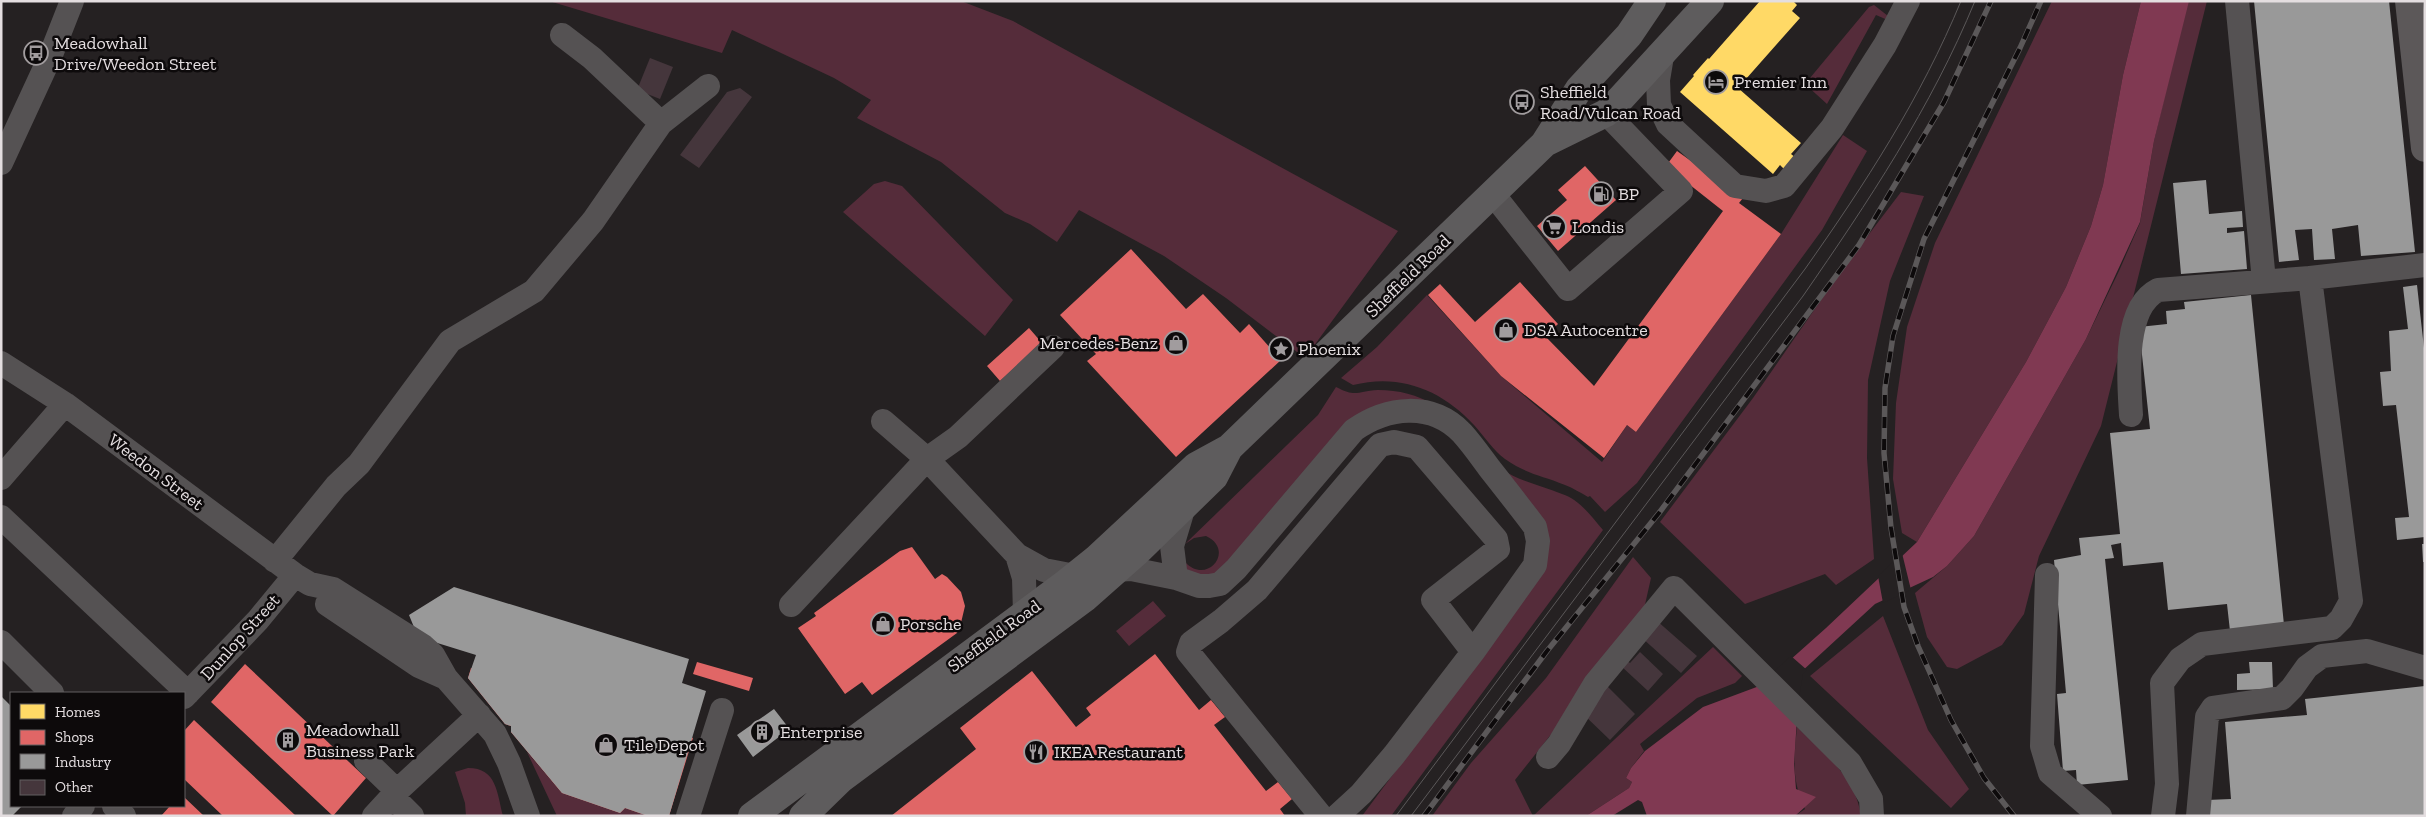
<svg xmlns="http://www.w3.org/2000/svg" width="2426" height="817" viewBox="0 0 2426 817" font-family="'Zilla Slab',serif">
<rect width="100%" height="100%" fill="#252122"/>
<path fill="#552c3a" d="M549,1H961L1013,21L1398,231L1305,358L1226,298L1164,256L1079,210L1057,242L1030,224L1005,213L941,162L857,118L871,100L834,78L732,30L722,53Z
M2052,1H2141L2123,75L2103,185L2091,226L2066,287L2026,362L1917,542L1902,533L1893,479L1896,403L1907,327L1935,243Z
M2187,1H2207L2101,426L2039,556L2024,614L2002,645L1957,669L1947,667L1927,637L1915,593L1947,566L1974,536L2086,339L2119,271L2140,223L2154,141Z
M1874,5L1888,16L1890,21L1876,15L1827,104L1805,84L1869,7Z
M1843,135L1867,151L1822,230L1637,483L1605,512L1590,496L1588,497C1581,493 1573,488 1565,485C1541,475 1528,475 1505,459C1493,450 1484,436 1474,425C1442,390 1400,373 1353,385L1341,378L1377,347L1427,295L1501,376L1602,462L1627,425L1636,432L1781,234Z
M885,181L902,186L1013,300L985,336L843,212L874,184Z
M1901,192L1924,196L1890,281L1868,380L1867,458L1874,559L1836,585L1825,574L1745,604L1660,522L1753,398L1844,267Z
M1336,387C1357,398 1357,391 1378,390C1399,390 1417,395 1435,405L1393,404L1219,574L1187,576L1185,562C1207,586 1236,550 1206,536L1194,538L1185,544L1318,415Z
M1500,468C1520,482 1540,485 1562,494C1580,500 1591,516 1603,530L1391,816H1362L1538,580L1542,570Z
M1633,557L1651,578L1644,609L1616,652L1515,780L1533,816H1432L1471,763L1546,678Z
M1153,601L1166,616L1129,646L1116,631Z
M1883,616L1928,730L1969,789L1951,808L1810,676Z
M1713,647L1742,676L1735,683L1697,698L1640,744L1644,751L1631,768L1626,778L1632,782L1629,788L1586,816H1533Z
M1797,727C1823,752 1856,777 1861,816H1795L1805,809C1791,779 1794,759 1797,727Z
M527,752L562,793L620,813L625,808L648,816H557Z
M468,768C497,768 497,793 503,816H466L465,803L455,772Z"/>
<path fill="#803952" d="M2141,1H2189L2154,141L2140,222L2086,339L1974,536L1947,566L1933,577L1875,604L1800,673L1794,764L1796,789L1816,797L1795,816H1647L1642,802L1638,800L1612,816H1586L1629,788L1632,782L1626,778L1631,768L1645,751L1703,707L1762,685L1826,628L1917,542L2026,362L2066,287L2091,226L2103,185L2123,75Z"/>
<path fill="#252122" d="M1902,553L1911,590L1883,603L1878,576Z
M1791,656L1807,670L1803,674L1796,716L1761,683Z"/>
<path fill="#ffd966" d="M1760,1H1793L1797,5L1792,11L1800,18L1738,88L1801,143L1791,154L1796,158L1785,170L1780,165L1773,174L1680,92L1694,76L1693,75L1708,58L1709,59Z"/>
<path fill="#e06666" d="M1677,151L1743,198L1739,203L1781,234L1636,432L1627,425L1604,458L1501,376L1428,295L1440,284L1475,322L1520,282L1558,324L1545,336L1594,386L1723,211L1666,166Z
M1585,166L1616,200L1558,251L1537,226L1567,200L1558,190Z
M1131,249L1186,309L1203,294L1240,333L1249,324L1281,360L1176,457L1087,361L1096,354L1060,315Z
M1029,328L1042,343L1000,381L987,366Z
M912,547L935,579L942,574L947,577L961,592L965,606L960,627L957,633L872,695L862,682L845,694L798,628L816,616L814,613L900,551Z
M1155,654L1199,710L1211,700L1225,717L1214,725L1266,791L1278,782L1292,799L1280,809L1285,816H891L976,749L960,728L1032,671L1076,727L1091,715L1086,708Z
M697,662L753,678L749,691L693,674Z
M245,664L366,778L333,816L211,702Z
M471,668L693,738L669,816H648L625,808L620,813L562,793L511,732V726L505,724L468,678Z
M194,720L296,816H223L184,779V731Z
M184,797L204,816H161L170,806H184Z"/>
<path fill="#999" d="M2254,1H2389L2415,252L2361,256L2358,225L2332,229L2335,259L2314,260L2312,229L2295,230L2299,260L2279,262Z
M2206,180L2209,214L2242,211L2243,227L2227,228V233L2244,231L2247,269L2181,274L2173,183Z
M2417,285L2425,357V537L2397,540L2395,518L2409,517L2396,405L2383,406L2380,372L2391,371L2389,331L2408,329L2403,287Z
M2251,295L2284,625L2230,631L2227,604L2168,610L2163,562L2123,566L2121,543L2111,545L2114,558L2105,559L2128,780L2077,785L2076,770L2063,771L2057,694L2066,693L2054,560L2081,555L2079,538L2120,534L2110,433L2150,429L2139,327L2167,324L2166,311L2185,309L2184,302Z
M2422,544H2425V562H2423Z
M454,587L689,659L682,683L706,691L669,816H648L625,808L620,813L562,793L511,732V726L505,724L468,678L476,655L418,637L409,615Z
M2249,662H2272L2273,689L2237,690V674L2250,673Z
M2425,686V816H2209L2207,800L2231,799L2225,722L2307,715L2305,699Z
M1,696L11,706V806H22L12,816H1Z
M774,709L788,727L783,731L784,733L753,757L737,735Z"/>
<path fill="#45363c" d="M650,58L673,67L660,99L637,90Z
M740,88L752,97L699,168L680,155L727,92Z
M1656,620L1697,656L1681,673L1641,637Z
M1640,652L1663,674L1648,691L1621,666L1626,660L1630,663Z
M1604,683L1635,714L1610,740L1583,714Z"/>
<g fill="none" stroke-linecap="round" stroke-linejoin="round">
<path stroke="#555253" stroke-width="24" d="M2237,1L2264,281
M562,35L592,58L661,123
M1662,56L1658,80L1659,105L1668,124L1735,186L1766,191L1784,186L1832,128L1885,45L1908,1
M1,163L50,57L72,1
M1493,194L1568,289L1681,191L1606,113
M1,363L65,404L295,575L310,584L333,589L423,646L433,655L446,678L495,734L509,763L528,816
M2131,415C2129,381 2122,308 2158,290L2310,278L2425,265
M883,421L927,459L1017,555
M1,478L65,404
M1,517L188,693
M275,561L336,486L359,464L450,341L534,291L593,221L661,123L708,86
M1115,570L1131,569L1176,578L1199,586H1209L1220,584L1236,569L1354,430C1387,407 1431,401 1462,433C1472,444 1481,457 1490,469C1505,488 1520,507 1535,527L1538,541L1535,565L1473,652L1394,755L1361,794L1337,816
M2047,575L2042,746L2050,773L2100,816
M1176,578L1172,546L1184,506
M327,604L419,666L446,678
M791,605L927,459L958,437L1053,347
M1025,614L1024,578L1017,555L1044,570L1075,576
M1,642L52,693
M184,697L258,620L295,575
M1548,757L1559,744L1595,684L1674,588L1850,763L1871,799L1872,816
M366,761L397,791
M392,796L412,816
M114,806L124,816
M74,816L83,806
M374,816L397,791L479,715
M688,816L722,710
M1321,816L1188,652L1191,643L1221,621L1257,590L1380,445L1394,442L1417,447L1496,539L1498,549L1433,600L1473,652
M2163,816L2167,784L2162,683L2180,659L2202,644L2332,628L2341,619L2351,601L2310,278
M2198,816L2207,717L2213,708L2282,698L2292,688L2307,667L2322,656L2367,651L2425,668"/>
<path stroke="#5e5c5d" stroke-width="28" d="M1545,143L1606,113L1612,108L1710,1
M752,816L1066,583L1096,559L1196,466L1229,448L1544,144L1579,89L1629,35L1652,1
M803,816L841,779L1085,598L1137,552L1214,477L1229,448"/>
<path stroke="#5c5859" stroke-width="28" d="M2409,1L2425,148"/>
<path stroke="#5b5859" stroke-width="1" d="M1396,816L1805,269C1865,184 1921,98 1961,1
M1411,816L1803,296C1868,202 1931,108 1975,1"/>
<g stroke="#5b5859" stroke-width="5.5">
<path id="rail" d="M1424,816L1547,651L1659,513L1859,245L1944,102L1991,1
M2014,816L1984,778L1951,720L1918,646L1904,607L1891,528L1884,453L1885,388L1893,336L1924,239L2020,48L2041,1"/>
</g>
<use href="#rail" stroke="#0d0a0b" stroke-width="4" stroke-dasharray="11" stroke-linecap="butt"/>
</g>
<defs>
<g id="bus-ring" transform="scale(1.25)"><circle r="9.5" fill="#0d0a0b" stroke="#a19c9e" stroke-width="1.5"/><path d="M-5-6H5V4H4V6H2V4H-2V6H-4V4H-5ZM-3.5-4V0h7V-4ZM-3.5 1.2v1.5H-2V1.2ZM2 1.2v1.5H3.5V1.2Z" fill="#a19c9e"/></g>
<g id="hotel-ring" transform="scale(1.25)"><circle r="9.5" fill="#0d0a0b" stroke="#a19c9e" stroke-width="1.5"/><path d="M-6-4.5h1.5V1H6V5H4.5V3h-9V5H-6ZM-4 0a1.8 1.8 0 1 1 3.6 0ZM.5 0V-2.5h3Q6-2.5 6 0Z" fill="#a19c9e"/></g>
<g id="fuel-ring" transform="scale(1.25)"><circle r="9.5" fill="#0d0a0b" stroke="#a19c9e" stroke-width="1.5"/><path d="M-5.5-6h7V0h2V4h1.3V-2.5L3-4.5l.8-.8L6-3V5H2.5V1h-1V6h-7ZM-4.2-4.7v3.2H.2V-4.7Z" fill="#a19c9e"/></g>
<g id="supermarket-ring" transform="scale(1.25)"><circle r="9.5" fill="#0d0a0b" stroke="#a19c9e" stroke-width="1.5"/><path d="M-6-5.5h2.5l.6 2H6L4.5 2H-2.5L-4.4-4H-6ZM-1.5 3.2a1.3 1.3 0 1 0 .1 0ZM3 3.2a1.3 1.3 0 1 0 .1 0Z" fill="#a19c9e"/></g>
<g id="shop-ring" transform="scale(1.25)"><circle r="9.5" fill="#0d0a0b" stroke="#a19c9e" stroke-width="1.5"/><path d="M-5-2.5h2.3a2.7 3.5 0 0 1 5.4 0H5L5.5 6h-11ZM-1.5-2.5h3a1.5 2.3 0 0 0-3 0Z" fill="#a19c9e"/></g>
<g id="sight-ring" transform="scale(1.25)"><circle r="9.5" fill="#0d0a0b" stroke="#a19c9e" stroke-width="1.5"/><path d="M0-6L1.8-2.2L6-1.7L2.9 1.2L3.7 5.4L0 3.3L-3.7 5.4L-2.9 1.2L-6-1.7L-1.8-2.2Z" fill="#a19c9e"/></g>
<g id="building-ring" transform="scale(1.25)"><circle r="9.5" fill="#0d0a0b" stroke="#a19c9e" stroke-width="1.5"/><path d="M-4-6H4V6H1V3H-1V6H-4ZM-2.5-4.3h1.7v1.8h-1.7ZM.8-4.3h1.7v1.8H.8ZM-2.5-1h1.7V.8h-1.7ZM.8-1h1.7V.8H.8Z" fill="#a19c9e"/></g>
<g id="restaurant-ring" transform="scale(1.25)"><circle r="9.5" fill="#0d0a0b" stroke="#a19c9e" stroke-width="1.5"/><path d="M-5-6h1v4h1v-4h1v4h1v-4h1v5L-1.5 .5V6h-2V.5L-5-1ZM5-6V6H3V1.5H1.5Q1.5-4 5-6Z" fill="#a19c9e"/></g>
</defs>
<g fill-rule="evenodd">
<use href="#bus-ring" x="36" y="53"/>
<use href="#hotel-ring" x="1716" y="82"/>
<use href="#bus-ring" x="1522" y="102"/>
<use href="#fuel-ring" x="1601" y="194"/>
<use href="#supermarket-ring" x="1554" y="227"/>
<use href="#shop-ring" x="1506" y="330"/>
<use href="#shop-ring" x="1176" y="343"/>
<use href="#sight-ring" x="1281" y="349"/>
<use href="#shop-ring" x="883" y="624"/>
<use href="#building-ring" x="762" y="732"/>
<use href="#building-ring" x="288" y="740"/>
<use href="#shop-ring" x="606" y="745"/>
<use href="#restaurant-ring" x="1036" y="752"/>
</g>
<g text-anchor="middle" dominant-baseline="central" stroke-width="5" stroke-linejoin="round" paint-order="stroke">
<g font-size="18" fill="#e4dee0" stroke="#0d0a0b" text-anchor="start">
<text x="54" y="43">Meadowhall<tspan x="54" dy="21">Drive/Weedon Street</tspan></text>
<text x="1734" y="82">Premier Inn</text>
<text x="1540" y="92">Sheffield<tspan x="1540" dy="21">Road/Vulcan Road</tspan></text>
<text x="1618" y="194">BP</text>
<text x="1572" y="227">Londis</text>
<text x="1524" y="330">DSA Autocentre</text>
<text x="1158" y="343" text-anchor="end">Mercedes-Benz</text>
<text x="1298" y="349">Phoenix</text>
<text x="900" y="624">Porsche</text>
<text x="306" y="730">Meadowhall<tspan x="306" dy="21">Business Park</tspan></text>
<text x="780" y="732">Enterprise</text>
<text x="624" y="745">Tile Depot</text>
<text x="1054" y="752">IKEA Restaurant</text>
</g>
<g font-size="18" fill="#e4dee0" stroke="#0d0a0b">
<text transform="translate(1408 276) rotate(-44)">Sheffield Road</text>
<text transform="translate(156 472) rotate(37)">Weedon Street</text>
<text transform="translate(994 636) rotate(-36)">Sheffield Road</text>
<text transform="translate(240 637) rotate(-48)">Dunlop Street</text>
</g>
</g>
<rect width="2426" height="817" fill="none" stroke="#e4dee0" stroke-width="5"/>
<rect x="10" y="692" width="175" height="115" fill="#0d0a0b" stroke="#635f60"/>
<rect x="20" y="704" width="25" height="15" fill="#ffd966" stroke="#635f60"/>
<text x="55" y="717" font-size="15" fill="#e4dee0">Homes</text>
<rect x="20" y="730" width="25" height="15" fill="#e06666" stroke="#635f60"/>
<text x="55" y="742" font-size="15" fill="#e4dee0">Shops</text>
<rect x="20" y="754" width="25" height="15" fill="#999999" stroke="#635f60"/>
<text x="55" y="767" font-size="15" fill="#e4dee0">Industry</text>
<rect x="20" y="780" width="25" height="15" fill="#45363c" stroke="#635f60"/>
<text x="55" y="792" font-size="15" fill="#e4dee0">Other</text>
</svg>
